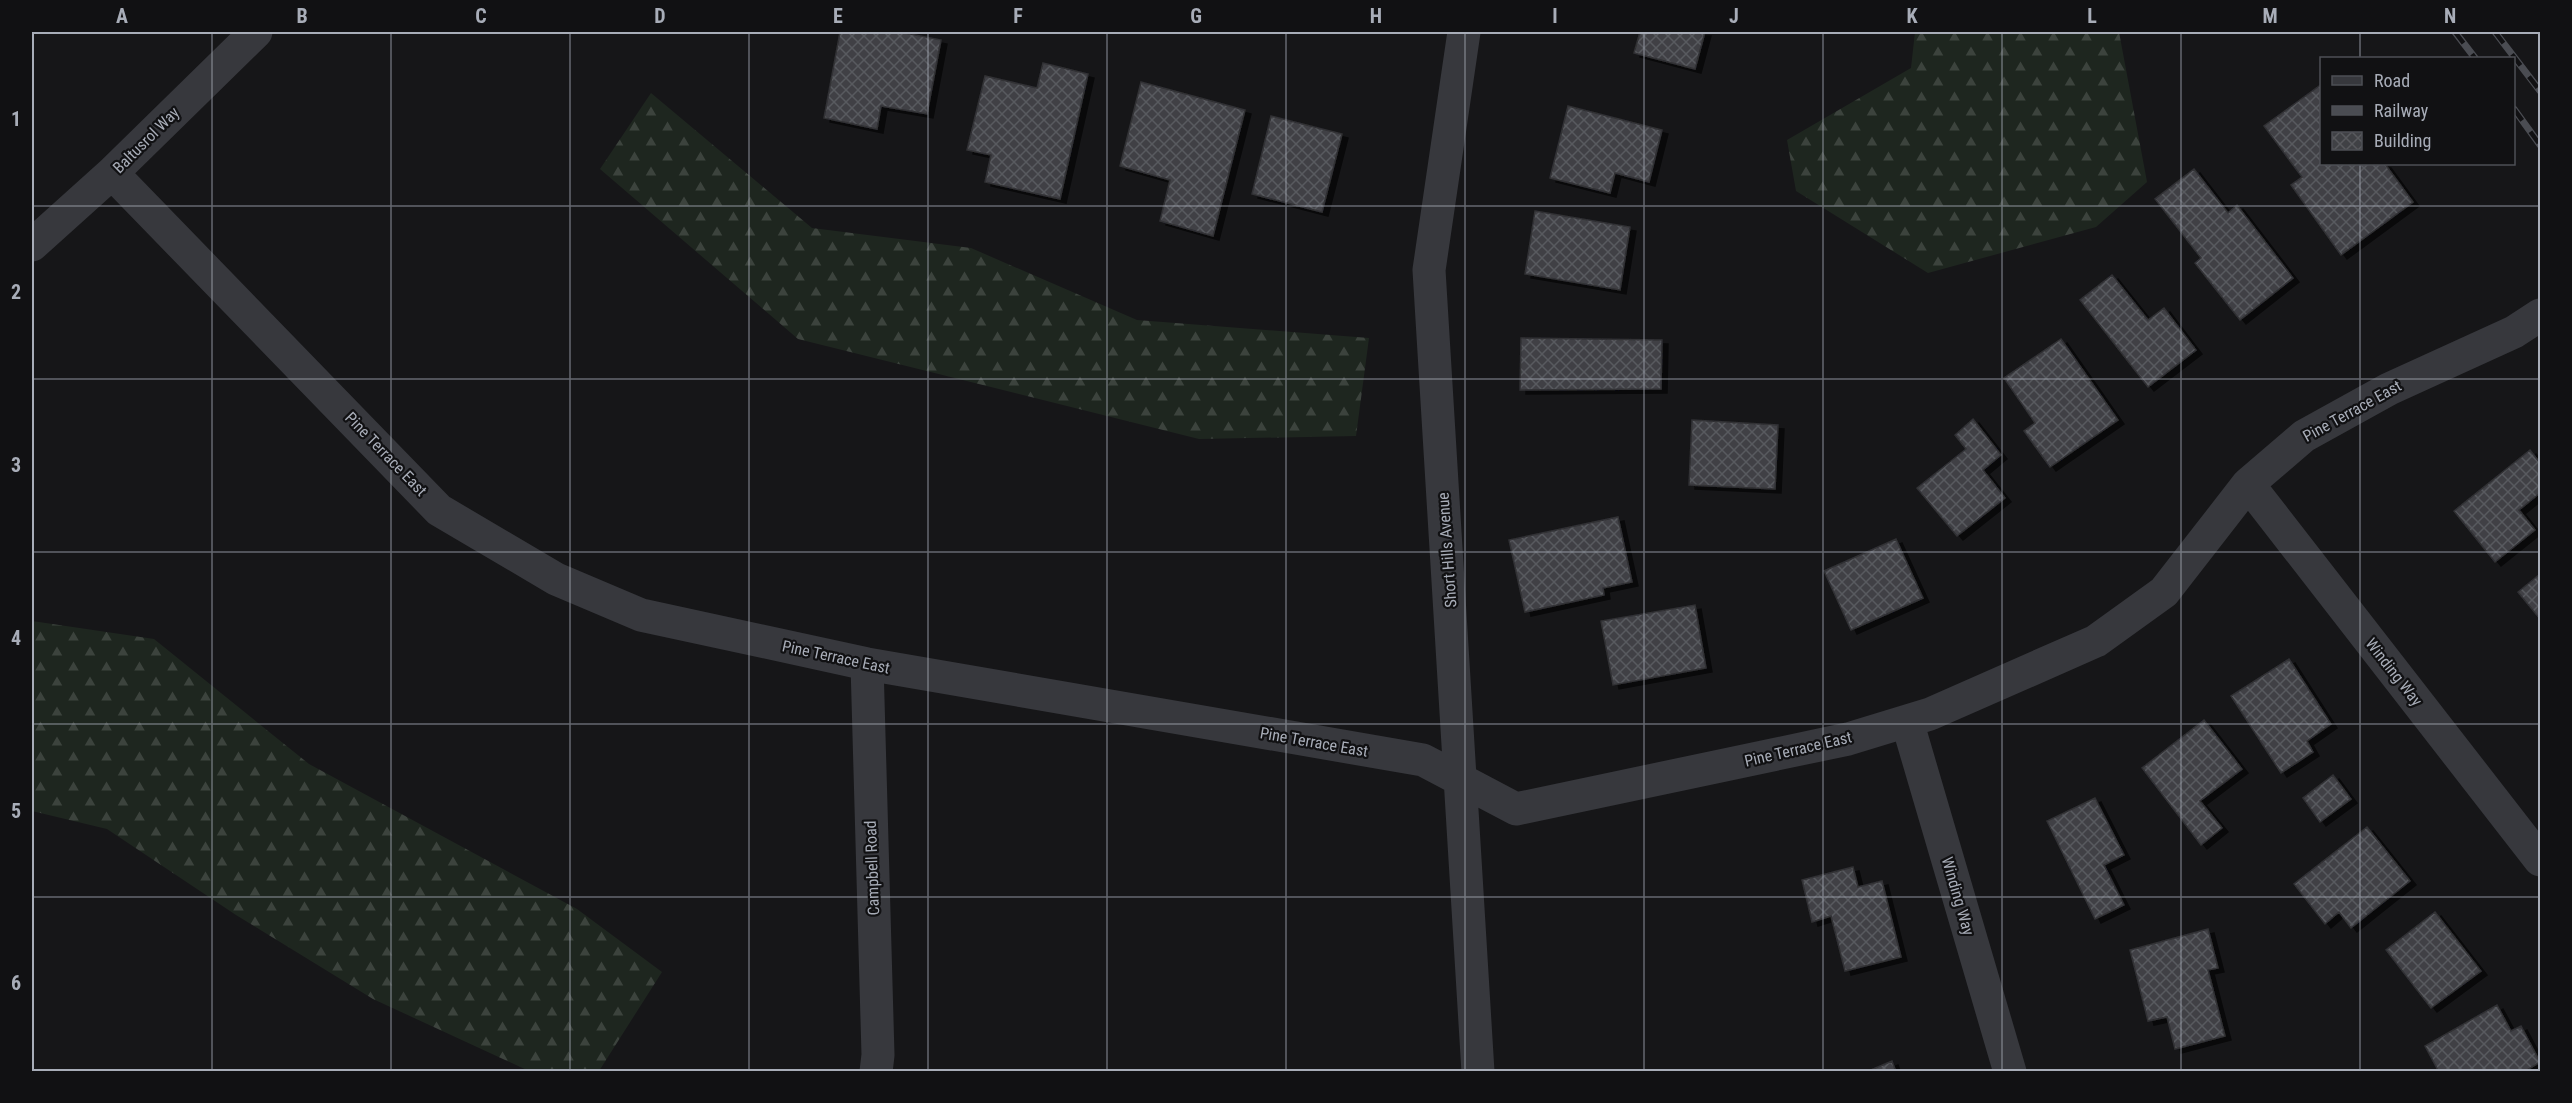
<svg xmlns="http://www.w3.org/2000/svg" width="2572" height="1103" viewBox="0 0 2572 1103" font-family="'Roboto Condensed',sans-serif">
<defs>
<pattern id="forest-firs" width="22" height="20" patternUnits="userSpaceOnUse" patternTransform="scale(1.5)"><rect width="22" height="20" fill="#1e261f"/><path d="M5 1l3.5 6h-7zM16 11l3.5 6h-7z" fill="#3c433d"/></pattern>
<pattern id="building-cross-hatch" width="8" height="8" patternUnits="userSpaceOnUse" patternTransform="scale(1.5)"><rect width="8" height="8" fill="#404145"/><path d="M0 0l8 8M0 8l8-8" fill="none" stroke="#595a5e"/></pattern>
<filter id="shadow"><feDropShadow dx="6" dy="4" stdDeviation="0" flood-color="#0009"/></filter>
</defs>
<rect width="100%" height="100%" fill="#161618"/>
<path fill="url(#forest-firs)" d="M1915,32H2119L2147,182L2096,227L1928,273L1796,191L1787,140L1911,68Z
M651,93L812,228L971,248L1137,320L1369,338L1356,436L1199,439L798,339L600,169Z
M32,621L154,639L309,764L577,909L662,972L599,1071H529L373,999L236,915L107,829L32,811Z"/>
<path fill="url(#building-cross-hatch)" stroke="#303034" stroke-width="1.5" filter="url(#shadow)" d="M840,32H900L941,40L927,114L881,106L877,129L824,118Z
M1640,32H1705L1695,69L1634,53Z
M1043,63L1088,74L1060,199L985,182L991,155L967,150L985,76L1037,88Z
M1141,82L1245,110L1213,236L1160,221L1170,180L1120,166Z
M2322,84V164H2385L2413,202L2341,255L2291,185L2302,177L2264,126Z
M1568,106L1662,130L1649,182L1615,173L1610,193L1550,178Z
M1271,116L1342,134L1322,212L1252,194Z
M2194,169L2228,213L2237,205L2293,278L2240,320L2195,263L2201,258L2155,199Z
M1535,211L1630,227L1620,290L1525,274Z
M2112,275L2148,320L2164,308L2196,350L2148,387L2080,300Z
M1521,338L1662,340L1661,389L1520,390Z
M2061,339L2118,420L2050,467L2024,431L2035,423L2004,378Z
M1973,419L2001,455L1983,470L2005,498L1957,536L1917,488L1966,449L1955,435Z
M1692,420L1778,425L1775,489L1689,485Z
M2530,450L2540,463V493L2519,510L2535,530L2495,562L2454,511Z
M1618,517L1632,582L1603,588L1604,595L1525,612L1509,540Z
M1896,539L1923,598L1851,630L1824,571Z
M2540,574V619L2518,592Z
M1695,605L1706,668L1613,685L1601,621Z
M2289,659L2331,724L2307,741L2313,752L2281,773L2231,696Z
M2204,720L2242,769L2200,801L2222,828L2201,845L2142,768Z
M2333,775L2351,799L2320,822L2303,798Z
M2095,798L2124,855L2104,865L2124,905L2095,919L2047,821Z
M2367,827L2410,881L2351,928L2339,912L2325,924L2294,884Z
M1853,867L1858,887L1882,881L1901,957L1845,971L1831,916L1812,922L1802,880Z
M2435,912L2481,971L2431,1008L2386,950Z
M2208,929L2218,968L2208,970L2225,1036L2175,1049L2167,1017L2148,1021L2130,950Z
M2497,1005L2511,1031L2521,1026L2540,1062L2524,1072H2439L2425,1046Z
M1892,1061L1896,1072H1866Z"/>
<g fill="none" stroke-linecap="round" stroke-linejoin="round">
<path stroke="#37383d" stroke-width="33" d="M1464,32L1429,270L1478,1072
M112,173L439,510L556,579L641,615L867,664L1423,760L1516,809L1848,739L1930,714L2096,641L2164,592L2248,484L2304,436L2389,389L2514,332L2540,315
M32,245L112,173L256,32
M2248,484L2540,860
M867,664L878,1055L876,1072
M1907,721L2010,1072"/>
<g stroke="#4a4c52" stroke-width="7">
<path id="rail" d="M2455,32L2475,58
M2495,32L2540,91
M2514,109L2540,145"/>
</g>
<use href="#rail" stroke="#111113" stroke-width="4.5" stroke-dasharray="14" stroke-linecap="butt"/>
</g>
<path fill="none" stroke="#a8adb8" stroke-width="1.5" stroke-opacity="0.55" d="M212,32V1072M391,32V1072M570,32V1072M749,32V1072M928,32V1072M1107,32V1072M1286,32V1072M1465,32V1072M1644,32V1072M1823,32V1072M2002,32V1072M2181,32V1072M2360,32V58M2360,164V1072M32,206H2540M32,379H2540M32,552H2540M32,724H2540M32,897H2540"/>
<g text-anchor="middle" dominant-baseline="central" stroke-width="4.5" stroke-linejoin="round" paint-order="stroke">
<g font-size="16" fill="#a8adb8" stroke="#111113">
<text transform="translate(146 140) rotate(-45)">Baltusrol Way</text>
<text transform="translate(2352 411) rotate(-29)">Pine Terrace East</text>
<text transform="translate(386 454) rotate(46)">Pine Terrace East</text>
<text transform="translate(1447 550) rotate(-94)">Short Hills Avenue</text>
<text transform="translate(836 657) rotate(12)">Pine Terrace East</text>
<text transform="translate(2394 672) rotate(52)">Winding Way</text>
<text transform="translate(1314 742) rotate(10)">Pine Terrace East</text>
<text transform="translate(1798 749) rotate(-13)">Pine Terrace East</text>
<text transform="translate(872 868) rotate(-92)">Campbell Road</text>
<text transform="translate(1958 896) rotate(74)">Winding Way</text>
</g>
</g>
<rect width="2572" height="1103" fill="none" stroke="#111113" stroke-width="66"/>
<rect x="2320" y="57" width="195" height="108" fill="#111113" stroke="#4d4f55" stroke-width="1.5"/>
<rect x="2332" y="76" width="30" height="9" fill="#37383d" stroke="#4d4f55" stroke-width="1.5"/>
<text x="2374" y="87" font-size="18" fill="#a8adb8">Road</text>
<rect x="2332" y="106" width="30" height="9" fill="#4a4c52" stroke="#4d4f55" stroke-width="1.5"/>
<text x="2374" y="117" font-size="18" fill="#a8adb8">Railway</text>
<rect x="2332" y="132" width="30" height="18" fill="url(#building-cross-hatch)" stroke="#4d4f55" stroke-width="1.5"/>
<text x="2374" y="147" font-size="18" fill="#a8adb8">Building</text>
<rect x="33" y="33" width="2506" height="1037" fill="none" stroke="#a8adb8" stroke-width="2"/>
<g font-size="20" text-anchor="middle" font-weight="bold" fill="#a8adb8">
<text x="122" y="23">A</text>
<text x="302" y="23">B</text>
<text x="481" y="23">C</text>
<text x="660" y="23">D</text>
<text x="838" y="23">E</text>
<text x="1018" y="23">F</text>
<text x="1196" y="23">G</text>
<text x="1376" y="23">H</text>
<text x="1555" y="23">I</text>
<text x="1734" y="23">J</text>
<text x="1912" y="23">K</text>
<text x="2092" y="23">L</text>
<text x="2270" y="23">M</text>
<text x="2450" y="23">N</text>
<text x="16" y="126">1</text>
<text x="16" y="299">2</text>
<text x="16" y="472">3</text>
<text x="16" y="645">4</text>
<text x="16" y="818">5</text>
<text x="16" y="990">6</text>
</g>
</svg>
